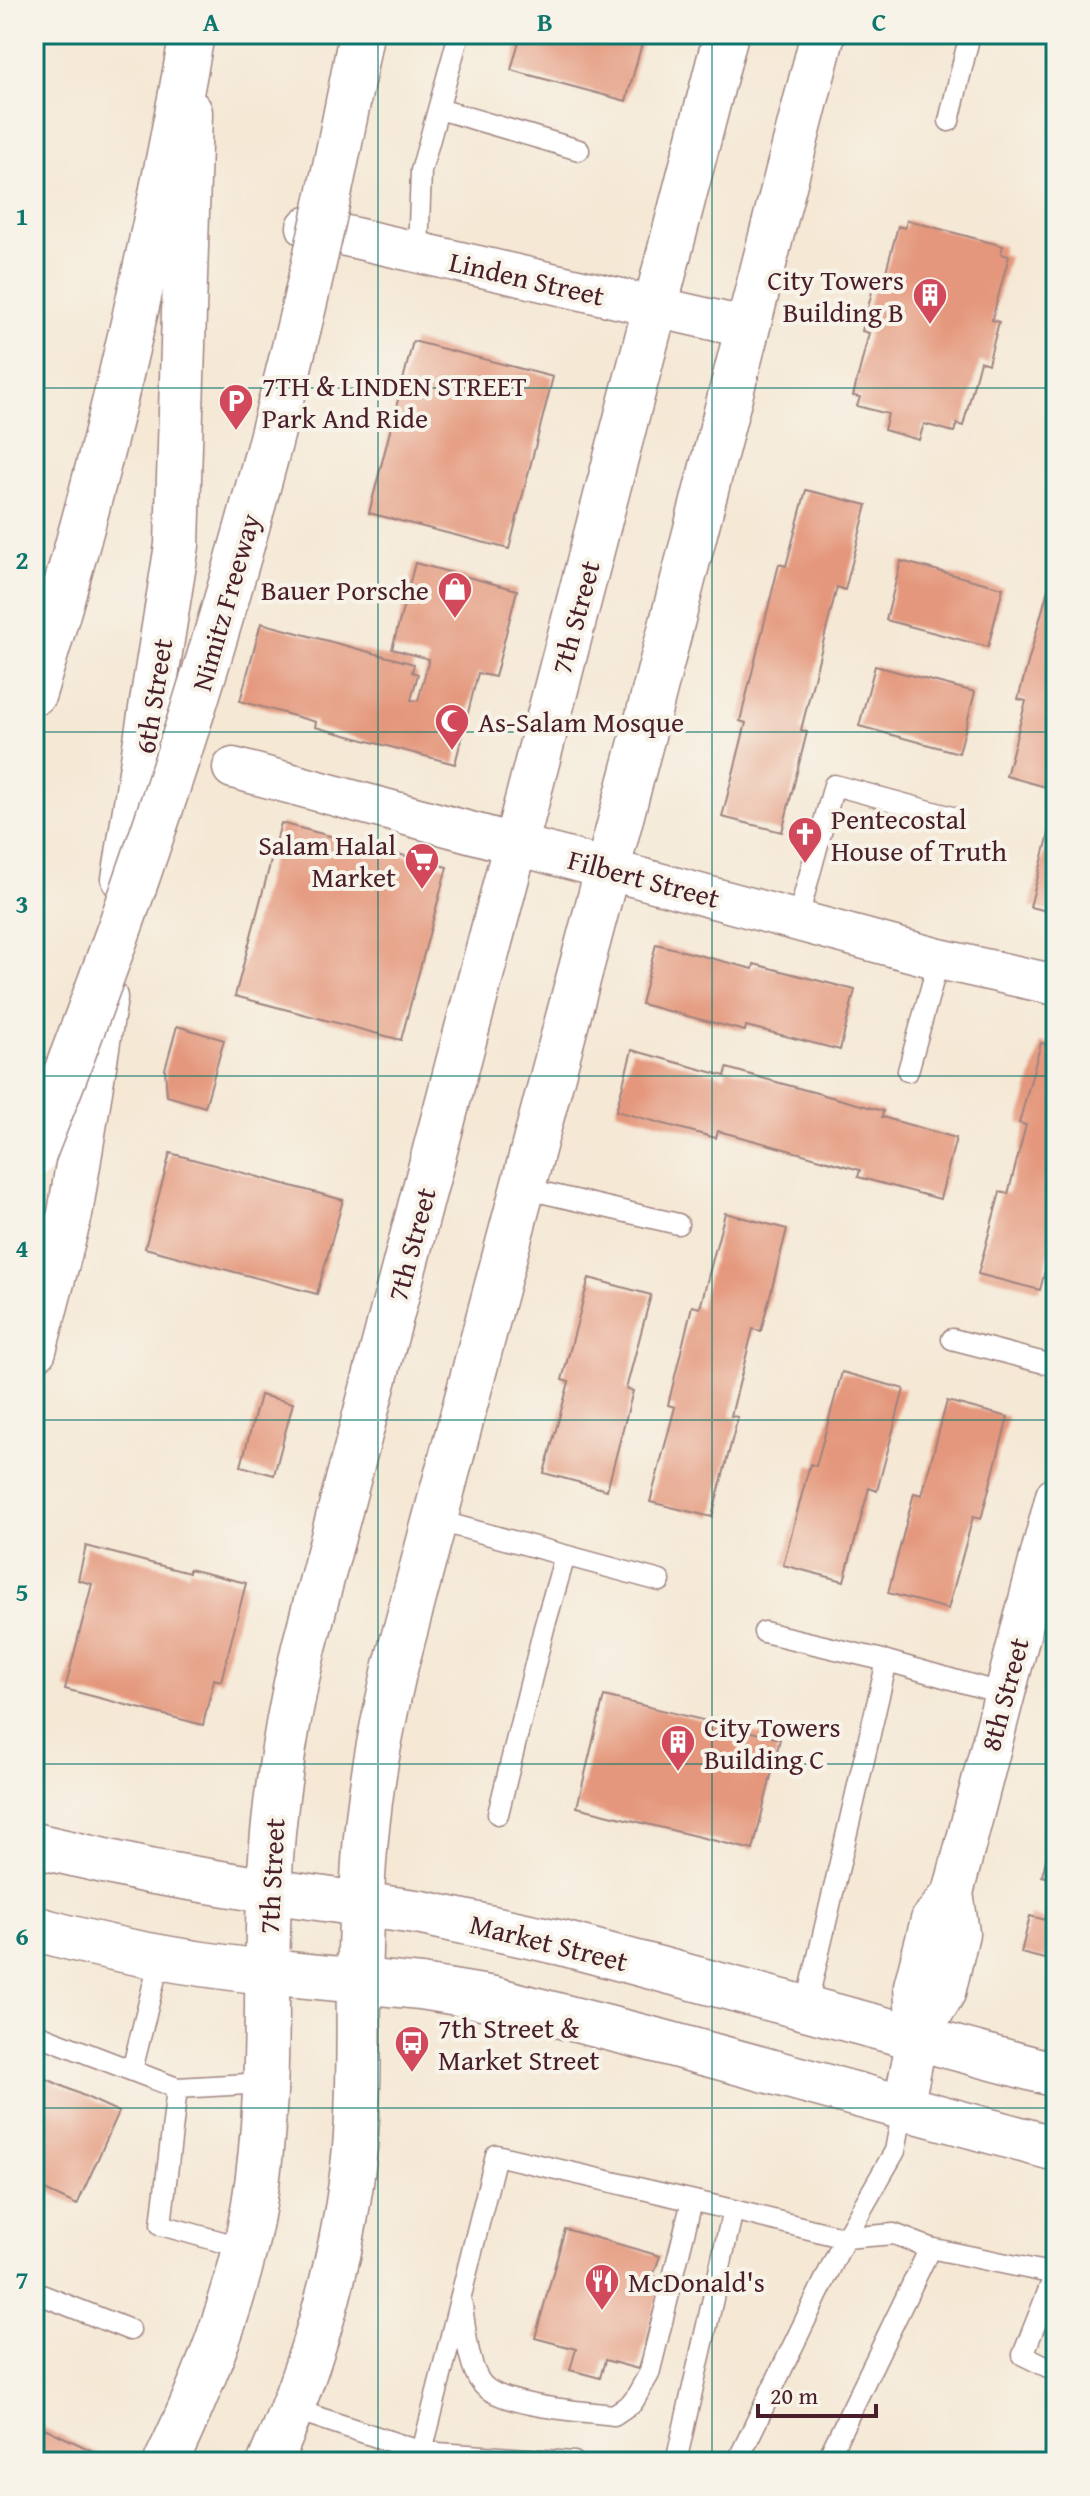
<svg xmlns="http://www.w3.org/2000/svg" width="1090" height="2496" viewBox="0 0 1090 2496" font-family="'Gentium Book Plus',serif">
<rect width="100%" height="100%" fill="#f7f3e8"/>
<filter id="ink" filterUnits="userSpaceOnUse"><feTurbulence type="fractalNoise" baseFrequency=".0125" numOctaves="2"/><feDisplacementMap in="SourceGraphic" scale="16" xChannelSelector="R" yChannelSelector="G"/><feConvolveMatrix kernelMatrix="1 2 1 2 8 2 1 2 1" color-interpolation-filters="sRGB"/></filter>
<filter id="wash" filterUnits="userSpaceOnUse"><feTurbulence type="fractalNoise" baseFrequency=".006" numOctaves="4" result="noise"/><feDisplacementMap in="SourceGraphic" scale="32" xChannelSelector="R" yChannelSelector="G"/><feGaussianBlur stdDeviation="1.8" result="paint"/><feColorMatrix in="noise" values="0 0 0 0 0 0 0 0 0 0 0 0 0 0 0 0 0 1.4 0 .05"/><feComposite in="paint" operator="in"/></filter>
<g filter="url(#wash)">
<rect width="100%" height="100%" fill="#f5e8d5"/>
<g id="blocks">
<path fill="#e4977b" d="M521,34L644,36L626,101L511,70Z
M907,220L1003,246L1001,254L1009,256L992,320L999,322L988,364L980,361L963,426L957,424L954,432L924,424L919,440L884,430L888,414L857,406L860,397L853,396L869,333L862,331L873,288L881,290L898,226L905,228Z
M413,341L553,377L509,549L369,513Z
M806,490L867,505L845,590L837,587L801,730L807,732L782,832L722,817L746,723L740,721L779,564L786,566Z
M901,561L1003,588L988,647L886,620Z
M415,563L517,590L495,677L478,673L455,764L315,727L316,722L240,701L261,623L414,664L412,672L418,674L411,700L418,701L429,659L392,649Z
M1055,564H1056V790L1006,776L1026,701L1018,699Z
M875,666L975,692L959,753L859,726Z
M281,823L447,867L401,1040L235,996Z
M1051,826L1056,828V913L1030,907Z
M656,944L753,969L754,964L855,990L840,1050L746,1026L745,1031L641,1004Z
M177,1026L224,1040L205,1107L167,1096L165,1069Z
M1041,1043L1056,1047V1229L1040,1290L978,1274L1000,1192L1008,1194L1026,1125L1019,1123Z
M632,1050L725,1076L727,1068L769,1080L883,1111L882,1117L956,1138L940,1199L858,1177L860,1170L752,1140L718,1131L716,1138L616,1111Z
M170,1153L343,1200L317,1294L145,1248Z
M725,1213L787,1229L761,1331L753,1329L731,1416L738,1417L712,1517L650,1502L675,1407L668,1405L692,1306L700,1308Z
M589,1278L651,1295L626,1389L633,1391L607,1490L544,1473L569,1382L562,1380Z
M842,1372L904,1389L877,1491L869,1488L844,1581L783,1565L810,1464L816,1466Z
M260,1395L293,1403L274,1475L241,1466Z
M947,1401L1008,1417L981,1519L973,1517L948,1609L888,1593L914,1493L922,1495Z
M86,1546L189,1573V1569L246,1583L221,1681L214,1679L203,1725L65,1689L92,1584L78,1580Z
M604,1696L780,1739L753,1850L577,1807Z
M1052,1835L1056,1836V1880L1042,1876Z
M1051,1900L1056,1902V1962L1021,1953L1030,1916L1046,1920Z
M36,2074L119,2112L77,2205L34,2185V2079Z
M565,2229L660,2256L653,2276L663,2278L638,2369L605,2360L600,2378L570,2370L576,2349L535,2338Z
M34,2423L99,2454L96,2462H34Z"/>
</g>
</g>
<g filter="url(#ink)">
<use href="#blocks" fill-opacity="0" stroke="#a08480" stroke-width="2"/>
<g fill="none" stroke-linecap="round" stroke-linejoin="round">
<g stroke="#a08480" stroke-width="23">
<path id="service" d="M439,109L579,150
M949,121L970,34
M418,253L421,171L459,34
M797,921L834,785L952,817
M908,1071L939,959
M523,1188L678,1224
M952,1339L1056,1366
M435,1520L660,1581
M764,1632L887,1661
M498,1814L544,1628L565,1556
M806,2008L887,1661L1004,1694
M34,2033L177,2088L161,2225L244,2248
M132,2070L160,1958
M177,2088L265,2083
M34,2292L130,2330
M462,2305C465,2326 468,2368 482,2384C502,2407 583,2411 614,2415L633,2402L649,2374L692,2201
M293,2409L422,2452L574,2462
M416,2462L422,2452L496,2155L733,2210
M676,2462L733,2210L845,2238L894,2234L930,2248
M737,2462L845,2238L895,2151L903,2108
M826,2462L930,2248L1055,2274L1023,2355L1056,2371"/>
</g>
<g stroke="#a08480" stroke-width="43">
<path id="minor" d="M307,227L748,328
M233,768L939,959L1056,985
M917,2038L945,1993L959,1933L953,1893L1056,1496
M903,2108L917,2038L914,1986L931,1920L953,1893"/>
</g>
<g stroke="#a08480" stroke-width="47">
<path id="tertiary" d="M34,1845L148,1871L269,1891
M34,1928C110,1950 188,1964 267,1972"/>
</g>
<g stroke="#a08480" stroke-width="47">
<path id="secondary" d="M124,879L177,545L190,112
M34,1350L70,1214L105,998
M269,1891L422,1913L562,1943L1056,2075
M267,1972L421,1987L494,1999L663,2042L1056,2149
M166,2462C205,2380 239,2294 254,2204C271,2102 265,1997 269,1894C272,1810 285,1729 304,1647L516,843L726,34
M270,2462C313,2362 345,2257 355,2148C360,2092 358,2035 359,1979C361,1923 362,1865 369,1810C374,1764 384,1718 394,1673L647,720L823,34"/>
</g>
<g stroke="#a08480" stroke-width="47">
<path id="motorway" d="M34,693C101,477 152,256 192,34"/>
</g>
<use href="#service" stroke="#fff" stroke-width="20"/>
<use href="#minor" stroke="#fff" stroke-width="40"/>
<use href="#tertiary" stroke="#fff" stroke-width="44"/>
<use href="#secondary" stroke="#fff" stroke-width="44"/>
<use href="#motorway" stroke="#fff" stroke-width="44"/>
<g stroke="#a08480" stroke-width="47" stroke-linecap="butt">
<path id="motorway-bridge" d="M34,1154C179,792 291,417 361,34"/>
</g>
<use href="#motorway-bridge" stroke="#fff" stroke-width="44"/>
</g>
</g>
<path fill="none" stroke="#0f766e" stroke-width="2" stroke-opacity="0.55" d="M378,34V2462M712,34V2462M34,388H1056M34,732H1056M34,1076H1056M34,1420H1056M34,1764H1056M34,2108H1056"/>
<defs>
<g id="building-pin" transform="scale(1.8)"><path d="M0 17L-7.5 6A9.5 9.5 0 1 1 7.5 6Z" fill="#d1495b" stroke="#f7f3e8"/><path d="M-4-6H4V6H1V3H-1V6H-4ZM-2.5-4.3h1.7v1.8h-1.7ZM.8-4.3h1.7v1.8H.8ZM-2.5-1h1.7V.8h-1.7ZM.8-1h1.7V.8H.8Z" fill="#fff"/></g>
<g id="parking-pin" transform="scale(1.8)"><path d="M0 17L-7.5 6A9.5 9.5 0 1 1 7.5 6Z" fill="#d1495b" stroke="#f7f3e8"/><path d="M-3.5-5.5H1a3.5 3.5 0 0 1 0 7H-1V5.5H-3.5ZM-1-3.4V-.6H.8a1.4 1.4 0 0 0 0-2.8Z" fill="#fff"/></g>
<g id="shop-pin" transform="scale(1.8)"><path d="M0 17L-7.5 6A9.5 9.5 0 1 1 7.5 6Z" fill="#d1495b" stroke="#f7f3e8"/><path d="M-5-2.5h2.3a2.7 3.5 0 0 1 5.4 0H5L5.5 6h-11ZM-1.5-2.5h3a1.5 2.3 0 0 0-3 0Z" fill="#fff"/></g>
<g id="mosque-pin" transform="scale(1.8)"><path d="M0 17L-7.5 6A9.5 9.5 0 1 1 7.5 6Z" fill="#d1495b" stroke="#f7f3e8"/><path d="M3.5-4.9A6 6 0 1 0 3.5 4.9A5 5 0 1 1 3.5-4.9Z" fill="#fff"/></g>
<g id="church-pin" transform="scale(1.8)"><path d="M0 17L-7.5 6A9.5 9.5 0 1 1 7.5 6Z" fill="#d1495b" stroke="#f7f3e8"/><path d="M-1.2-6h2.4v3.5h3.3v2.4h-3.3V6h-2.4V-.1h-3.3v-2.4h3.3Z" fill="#fff"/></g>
<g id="supermarket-pin" transform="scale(1.8)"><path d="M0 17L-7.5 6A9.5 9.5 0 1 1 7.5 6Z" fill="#d1495b" stroke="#f7f3e8"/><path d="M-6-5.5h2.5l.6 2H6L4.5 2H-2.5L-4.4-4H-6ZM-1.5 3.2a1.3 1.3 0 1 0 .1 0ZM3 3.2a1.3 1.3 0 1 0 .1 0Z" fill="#fff"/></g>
<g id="bus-pin" transform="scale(1.8)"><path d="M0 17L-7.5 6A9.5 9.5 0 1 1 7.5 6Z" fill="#d1495b" stroke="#f7f3e8"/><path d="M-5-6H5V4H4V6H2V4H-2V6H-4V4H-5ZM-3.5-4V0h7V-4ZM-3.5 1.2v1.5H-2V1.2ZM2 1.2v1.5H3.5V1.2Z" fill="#fff"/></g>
<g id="restaurant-pin" transform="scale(1.8)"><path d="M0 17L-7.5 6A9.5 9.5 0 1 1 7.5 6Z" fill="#d1495b" stroke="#f7f3e8"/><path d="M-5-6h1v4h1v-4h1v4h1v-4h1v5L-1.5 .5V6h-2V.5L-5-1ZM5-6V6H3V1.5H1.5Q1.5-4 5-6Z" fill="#fff"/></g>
</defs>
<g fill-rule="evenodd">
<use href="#building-pin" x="930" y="295"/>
<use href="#parking-pin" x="236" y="401"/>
<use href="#shop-pin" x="455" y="589"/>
<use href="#mosque-pin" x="452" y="721"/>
<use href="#church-pin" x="805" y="834"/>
<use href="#supermarket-pin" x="422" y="860"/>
<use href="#building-pin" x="678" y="1742"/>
<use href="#bus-pin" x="412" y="2043"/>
<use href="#restaurant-pin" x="602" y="2281"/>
</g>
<g text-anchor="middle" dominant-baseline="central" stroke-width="8" stroke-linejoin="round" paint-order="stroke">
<g font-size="28" fill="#4a1f2b" stroke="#f7f3e8">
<text transform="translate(527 278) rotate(13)">Linden Street</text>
<text transform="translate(225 602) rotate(-74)">Nimitz Freeway</text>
<text transform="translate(575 617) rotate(-75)">7th Street</text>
<text transform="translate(153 696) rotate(-81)">6th Street</text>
<text transform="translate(644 878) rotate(15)">Filbert Street</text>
<text transform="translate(411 1244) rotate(-75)">7th Street</text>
<text transform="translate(1004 1694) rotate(-75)">8th Street</text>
<text transform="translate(271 1876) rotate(-87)">7th Street</text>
<text transform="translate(549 1942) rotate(14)">Market Street</text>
</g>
<g font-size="28" fill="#4a1f2b" stroke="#f7f3e8" text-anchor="start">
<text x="904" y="279" text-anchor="end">City Towers<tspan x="904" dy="32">Building B</tspan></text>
<text x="262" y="385">7TH &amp; LINDEN STREET<tspan x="262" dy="32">Park And Ride</tspan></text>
<text x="429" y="589" text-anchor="end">Bauer Porsche</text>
<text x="478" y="721">As-Salam Mosque</text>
<text x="831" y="818">Pentecostal<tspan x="831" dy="32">House of Truth</tspan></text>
<text x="396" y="844" text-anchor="end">Salam Halal<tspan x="396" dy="32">Market</tspan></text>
<text x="704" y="1726">City Towers<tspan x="704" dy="32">Building C</tspan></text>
<text x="438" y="2027">7th Street &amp;<tspan x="438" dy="32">Market Street</tspan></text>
<text x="628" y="2281">McDonald's</text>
</g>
</g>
<rect width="1090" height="2496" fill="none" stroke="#f7f3e8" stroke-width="88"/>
<path d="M758 2404v12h118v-12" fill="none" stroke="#4a1f2b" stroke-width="4"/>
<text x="770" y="2404" font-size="24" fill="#4a1f2b" stroke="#f7f3e8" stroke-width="6" paint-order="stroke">20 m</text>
<rect x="44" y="44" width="1002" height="2408" fill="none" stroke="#0f766e" stroke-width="3"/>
<g font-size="26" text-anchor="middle" font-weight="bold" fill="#0f766e">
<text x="211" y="31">A</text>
<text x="545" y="31">B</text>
<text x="879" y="31">C</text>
<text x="22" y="225">1</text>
<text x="22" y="569">2</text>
<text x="22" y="913">3</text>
<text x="22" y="1257">4</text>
<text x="22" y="1601">5</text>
<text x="22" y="1945">6</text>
<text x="22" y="2289">7</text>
</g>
</svg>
